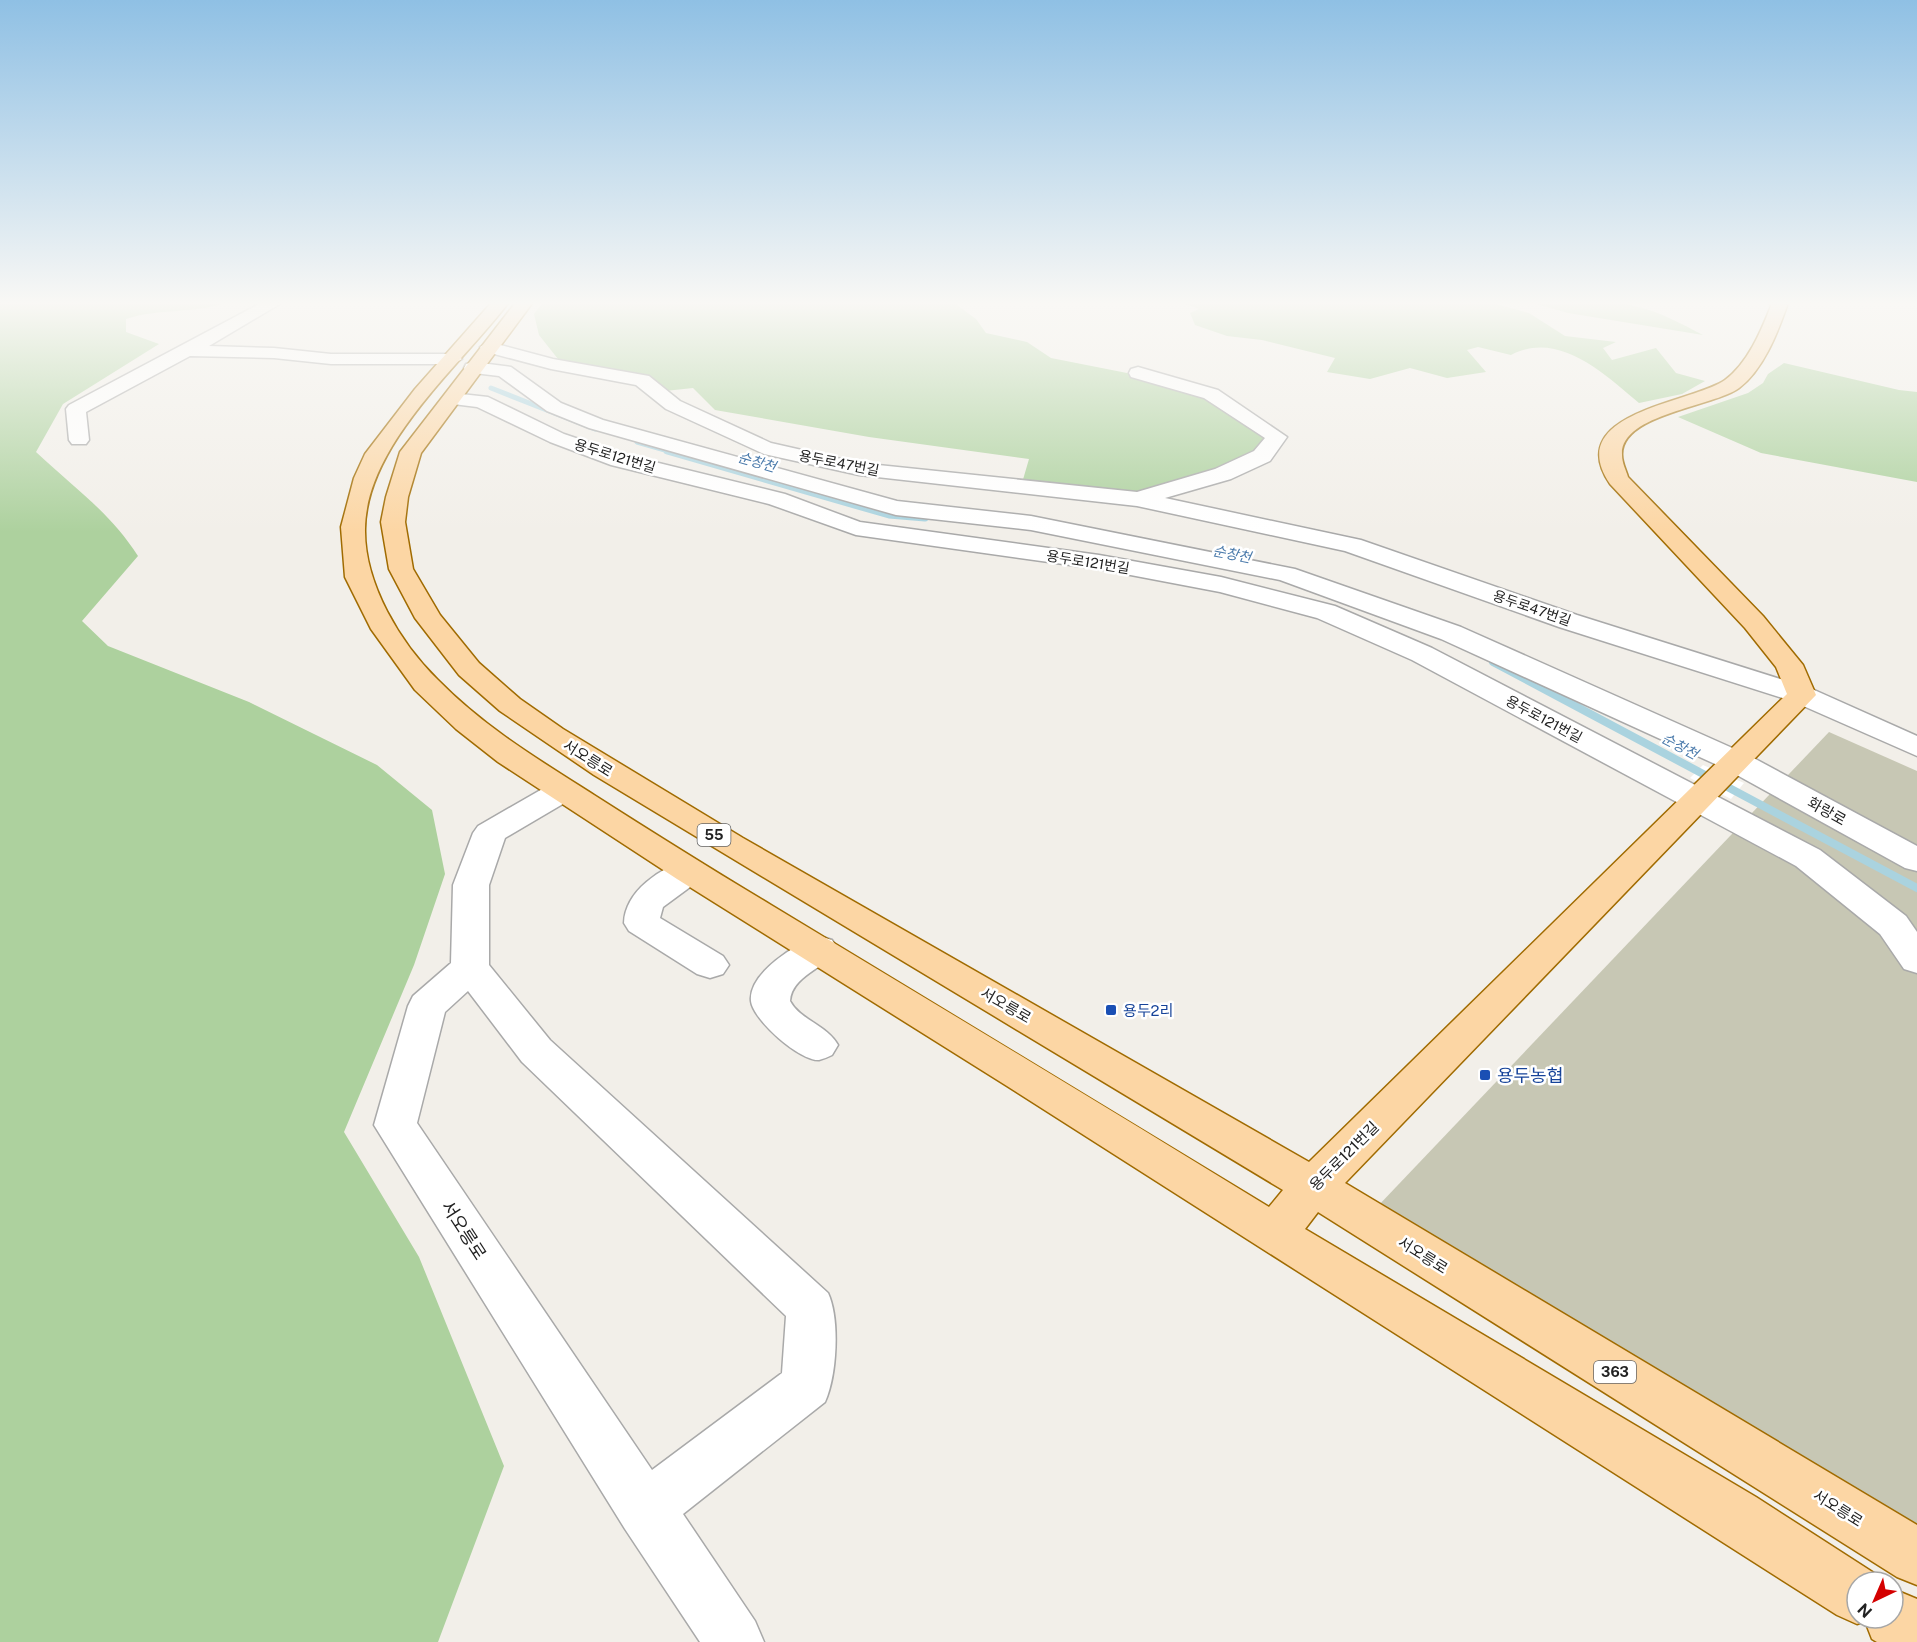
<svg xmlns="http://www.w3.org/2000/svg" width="1917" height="1642" viewBox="0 0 1917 1642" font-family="'Public Sans','Noto Sans KR',sans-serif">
<rect width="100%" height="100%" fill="#f2efe9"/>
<path fill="#c7c7b4" d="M1829,732L1917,771V1536L1377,1207Z"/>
<path fill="#add19e" d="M0,302H229C195,314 159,308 126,319V332L159,344L63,404L36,452C74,488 109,511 138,556L82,621L108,646L249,702L377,765L432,810L445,874L414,965L344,1132L419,1257L504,1466L438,1642H0Z
M543,302H953L976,319L986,333L1027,342L1051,358L1132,374L1206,396L1268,437L1256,455L1137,496L1022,483L1029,459L869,437L715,410L693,388L665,391L558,359L539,335L534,314Z
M1180,302H1489L1529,313L1565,336L1616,342L1603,348L1612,360L1656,348L1676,373L1705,381L1682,394L1639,403C1604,374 1559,330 1511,355L1478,347L1467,350L1486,372L1447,378L1410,368L1370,379L1327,372L1335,358L1262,340L1227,336L1195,325L1190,313L1199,309Z
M1529,302C1565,302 1604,298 1639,307C1662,313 1682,324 1703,335L1568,313Z
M1784,363L1899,390L1917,392V482L1761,453L1678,417L1748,393L1763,383L1768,374Z"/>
<path fill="#fff" d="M1703,765L1744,783L1731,799L1690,778Z"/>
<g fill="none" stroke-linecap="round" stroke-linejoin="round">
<path stroke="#aad3df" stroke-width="5" d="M491,388L595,429
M637,442L672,452"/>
<path stroke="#aad3df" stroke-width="7" d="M667,451L889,515L925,518"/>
<path stroke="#aad3df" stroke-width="8" d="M1493,662L1917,888"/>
<g stroke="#a9a9a9" stroke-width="3">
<path id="minor" d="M263,302H283L209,346L274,348L331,354H453L462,359L453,364H331L274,358L190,356L86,412L89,440L86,444H72L69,440L66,409L69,405Z
M489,342L553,359L649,376L680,401L771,443L859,463L1137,492L1215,469L1254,451L1265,438L1204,398L1131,377L1129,373L1131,369L1138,367L1218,390L1287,437L1270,461L1231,479L1165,498L1361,540L1577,615L1812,689L1917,736V756L1792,701L1559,627L1345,551L1137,506L859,475L764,454L666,409L636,385L551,369L483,351L480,347Z
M473,362L511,367L561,403L603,420L897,501L1031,516L1295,569L1461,627L1748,755L1917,846V871L1905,868L1726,769L1441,639L1280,580L1031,530L896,515L589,428L547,411L499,376L466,372L464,368L466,364Z
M452,393L488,397L564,434L626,455L785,494L860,522L1099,555L1221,577L1335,606L1432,648L1820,850L1906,916L1917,932V973L1904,969L1880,934L1796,866L1412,660L1317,618L1220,592L1099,569L856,535L769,504L611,465L550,442L477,407L445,403L442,399Z
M562,781L573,784L578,791L573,798L505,838L489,885V965L550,1040L828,1293C840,1319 837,1375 825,1402L683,1514L755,1621L764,1642H700L625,1529L374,1125L408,1006L413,996L451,963L453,885L473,833L478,826L551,784ZM468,991L522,1062L786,1316L782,1373L652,1470L417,1123L445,1012Z
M689,860L701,863L706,871L701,879L663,907L660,918L723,956L729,965L723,974L710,978L697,974L629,931L624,923C625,891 661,867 689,860Z
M819,936L832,940L838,949C825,969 792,975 790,1001C800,1020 827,1025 838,1045L832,1055C828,1057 823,1059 819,1060C800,1061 753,1020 751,1001C748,973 797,943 819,936Z"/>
</g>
<g stroke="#a06b00" stroke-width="3">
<path id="major" d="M492,302H509C461,365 366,444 365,529C364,583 400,643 438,680C484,727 539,760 594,795C652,832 711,869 771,905C937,1005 1103,1105 1269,1207L1283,1190L594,775L500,711L459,675L415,618L389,569L381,522L386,497L400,452L516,302H533L421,453L408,497L405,522L413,569L440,615L479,663L520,699L563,729L743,838L1309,1162L1787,694L1776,667L1745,628L1610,484C1561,412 1693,403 1725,380C1748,363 1761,331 1771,306L1769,302H1785L1787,306C1777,334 1763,370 1739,388C1713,407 1620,414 1622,455C1622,463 1626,470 1628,477L1763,616L1803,665L1816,695L1345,1183L1917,1525V1585L1897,1577L1318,1212L1305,1229L1756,1497L1877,1575L1881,1582H1857V1618H1893V1589L1917,1599V1642H1877L1872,1639L1865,1621L1857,1624L1837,1615L1007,1086L677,879L498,762L456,729L415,690L371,629L345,577L341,527L354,478L365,454L415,389Z"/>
</g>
<use href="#minor" fill="#fff" fill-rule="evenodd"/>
<use href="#major" fill="#fcd6a4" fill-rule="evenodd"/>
</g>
<linearGradient id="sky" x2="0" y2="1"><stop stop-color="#8fc0e4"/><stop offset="0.57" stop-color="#f9f8f5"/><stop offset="1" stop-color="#f9f8f5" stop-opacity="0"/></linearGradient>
<rect width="1917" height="532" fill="url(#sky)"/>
<g fill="#1a4fb4" stroke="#fff" stroke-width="2">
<rect x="1105" y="1004" width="12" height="12" rx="3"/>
<rect x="1479" y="1069" width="12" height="12" rx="3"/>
</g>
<g text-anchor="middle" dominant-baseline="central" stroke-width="5" stroke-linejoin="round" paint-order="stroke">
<g font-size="14" fill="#222" stroke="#fff">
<text transform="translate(615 456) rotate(17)">용두로121번길</text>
<text transform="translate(839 463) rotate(11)">용두로47번길</text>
<text transform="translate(1088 562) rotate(9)">용두로121번길</text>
<text transform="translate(1532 608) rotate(19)">용두로47번길</text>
<text transform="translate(1544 719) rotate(28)">용두로121번길</text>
</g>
<g font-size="14" font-style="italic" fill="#4a7aab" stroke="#fff">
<text transform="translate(757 462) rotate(16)">순창천</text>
<text transform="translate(1232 554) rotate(11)">순창천</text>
<text transform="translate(1680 746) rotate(28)">순창천</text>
</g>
<g fill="#fff" stroke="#646464" stroke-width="1.5">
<rect x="697.5" y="824" width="33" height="22" rx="4.5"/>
<rect x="1594" y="1361" width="42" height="22" rx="4.5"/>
</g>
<g font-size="14" font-weight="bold" fill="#222">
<text x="714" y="835">55</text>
<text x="1615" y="1372">363</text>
</g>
<g font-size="15" fill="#222" stroke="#fff">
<text transform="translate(588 758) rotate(32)">서오릉로</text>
<text transform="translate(1827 811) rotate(29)">화랑로</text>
<text transform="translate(1006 1005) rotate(30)">서오릉로</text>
<text transform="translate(1344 1156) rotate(-45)">용두로121번길</text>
<text transform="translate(1423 1255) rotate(32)">서오릉로</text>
<text transform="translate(1838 1508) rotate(32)">서오릉로</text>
</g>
<g font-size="15" fill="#164399" stroke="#fff" text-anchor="start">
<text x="1123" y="1010">용두2리</text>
</g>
<g font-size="18" fill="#164399" stroke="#fff" text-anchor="start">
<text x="1497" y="1075">용두농협</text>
</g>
<g font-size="18" fill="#222" stroke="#fff">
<text transform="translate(464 1230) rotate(57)">서오릉로</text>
</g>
</g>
<g transform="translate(1875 1600) rotate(224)"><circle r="28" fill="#ffffff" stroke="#a7a7a7" stroke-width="1.5"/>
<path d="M0-4.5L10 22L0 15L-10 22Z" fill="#d40000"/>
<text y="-9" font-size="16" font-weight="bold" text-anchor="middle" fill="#222222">N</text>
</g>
</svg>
